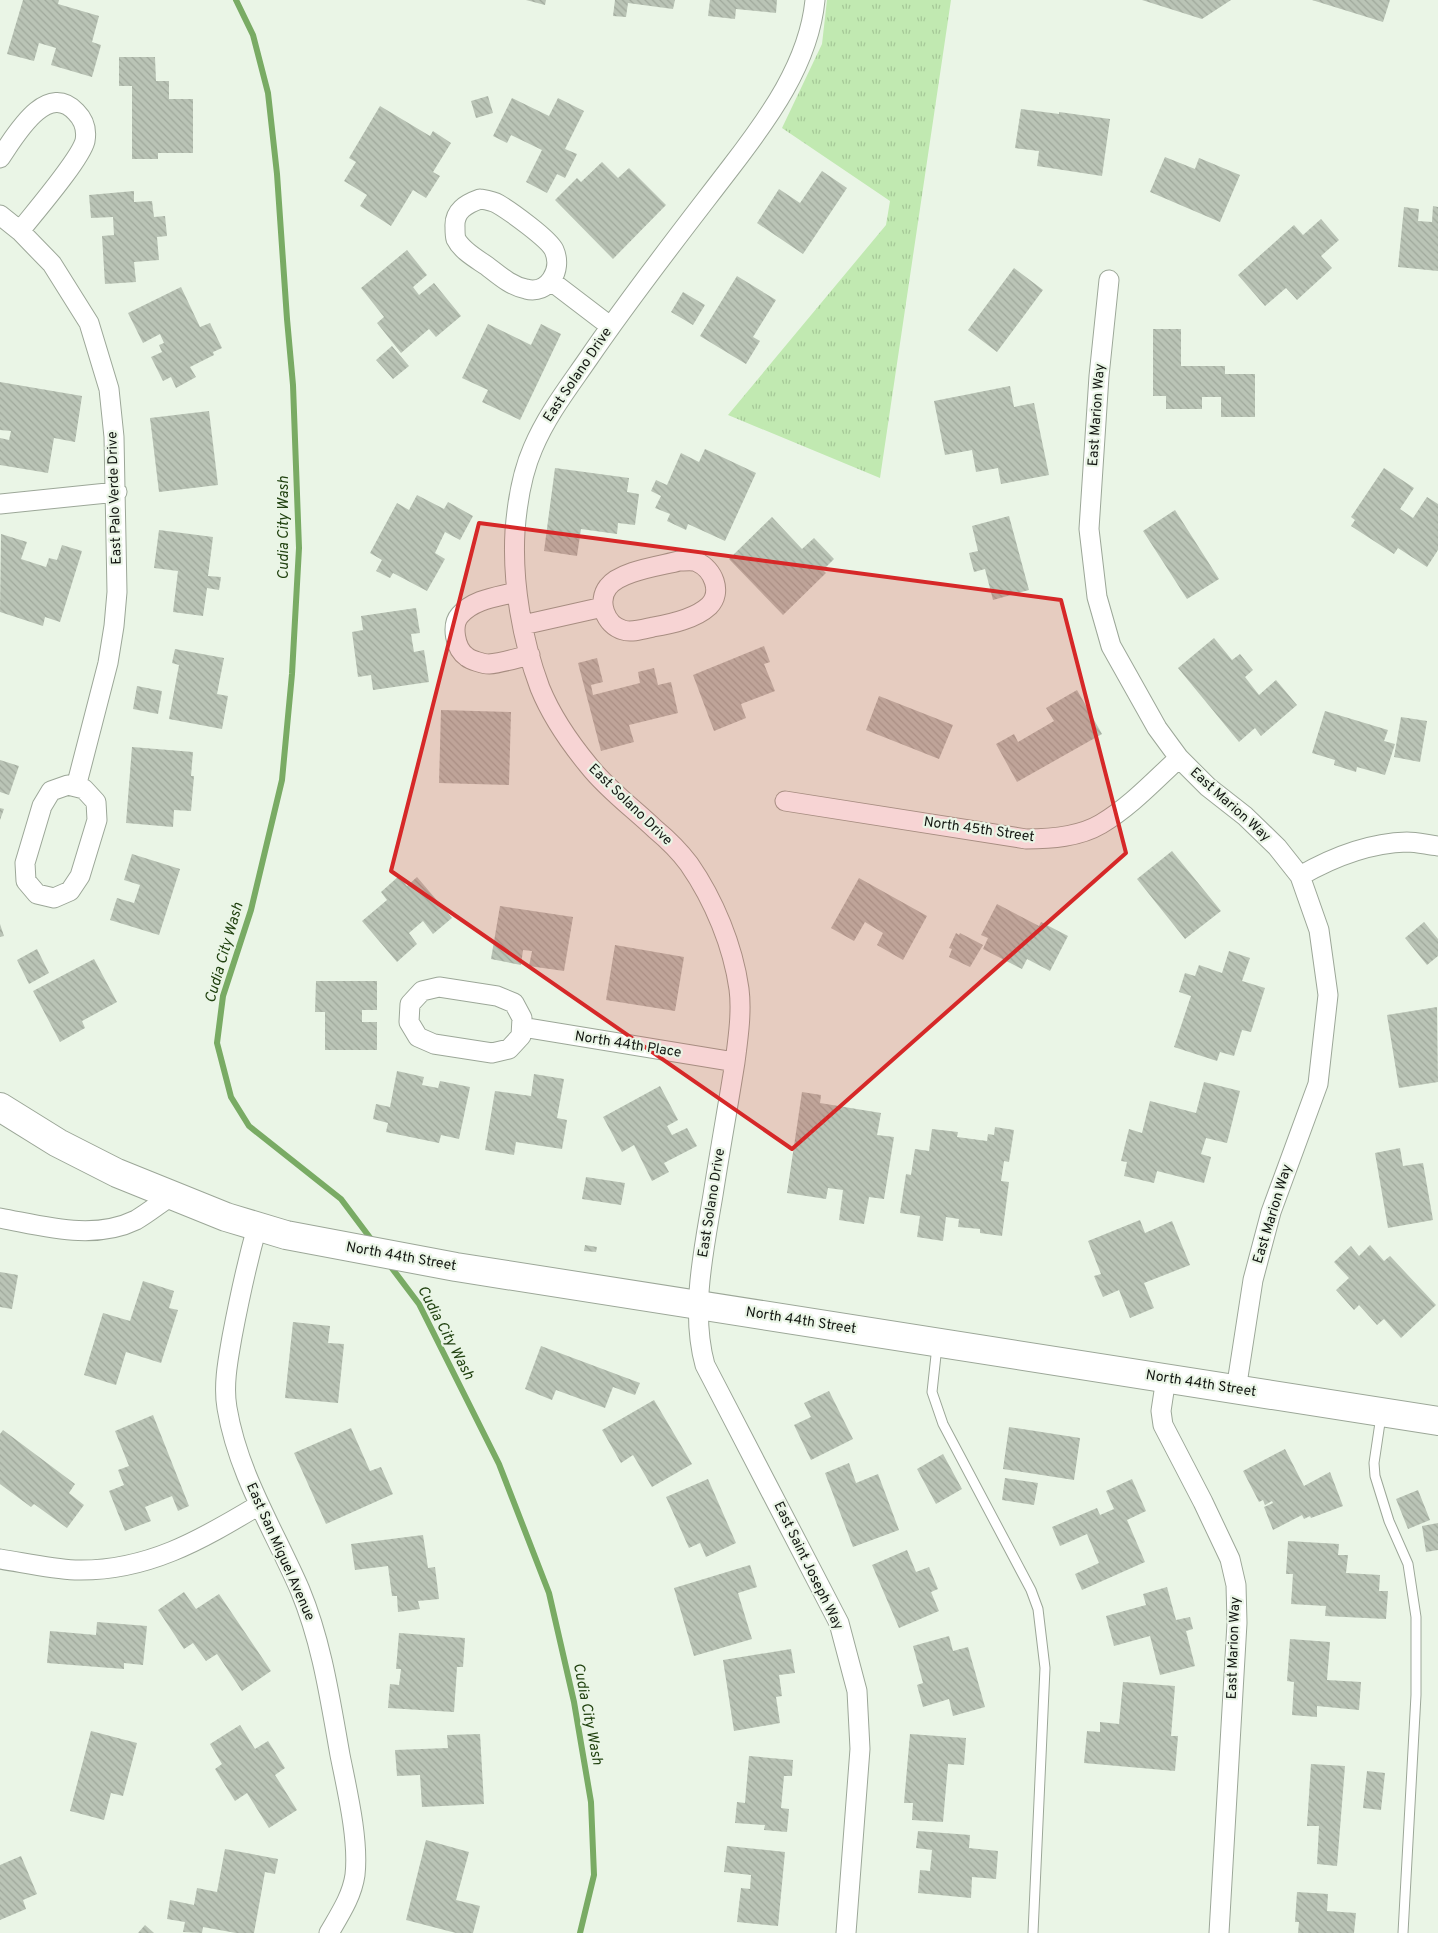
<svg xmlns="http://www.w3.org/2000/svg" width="1438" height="1933" viewBox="0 0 1438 1933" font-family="Overpass,sans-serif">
<defs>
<pattern id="grass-tufts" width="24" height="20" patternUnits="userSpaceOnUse" patternTransform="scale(1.25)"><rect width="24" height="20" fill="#c1e9b1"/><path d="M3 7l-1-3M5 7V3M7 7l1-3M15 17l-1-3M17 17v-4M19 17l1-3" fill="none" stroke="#a5c797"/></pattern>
<pattern id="building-back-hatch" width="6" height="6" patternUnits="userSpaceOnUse" patternTransform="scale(1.25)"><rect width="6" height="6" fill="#bac4b6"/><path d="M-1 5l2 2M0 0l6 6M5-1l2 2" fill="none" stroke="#9fa89b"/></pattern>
</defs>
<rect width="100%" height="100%" fill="#eaf5e6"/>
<path fill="url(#grass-tufts)" d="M827,0H951L880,478L728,415L886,225L890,201L782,128L822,44Z"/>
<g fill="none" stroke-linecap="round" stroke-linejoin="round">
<path stroke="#79ab64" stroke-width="6" d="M236,0L253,35L268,93L277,174L287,319L293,385L299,548L292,674L282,780L251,910L223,996L217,1043L231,1097L249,1126L341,1199L374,1243
M388,1263L419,1304L499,1464L549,1593L574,1702L591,1802L594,1875L580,1933"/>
</g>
<path fill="url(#building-back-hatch)" d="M23,0H59L58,4L99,16L92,42L101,45L92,77L51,65L56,48L39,43L34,61L7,54Z
M526,0H546L545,5Z
M615,0H675L673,9L628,3L626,17L613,16Z
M710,0H777L776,13L736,9L735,19L708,16Z
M1142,0H1231L1202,19Z
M1312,0H1390L1383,22Z
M119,57H155L156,81H169V99H193V153H158V159H132V86H119Z
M488,96L493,113L476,118L471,101Z
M512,98L549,116L558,98L584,111L565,149L577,154L565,178L557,174L547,193L526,182L542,150L511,135L507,143L493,136Z
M380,106L430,136L433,131L451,143L433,172L440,176L426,198L413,190L391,226L360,206L367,195L344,181L356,162L349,158Z
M1021,109L1059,114V112L1110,119L1102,176L1037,166L1039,151L1015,148Z
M1165,157L1195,169L1199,158L1240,175L1220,222L1150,192Z
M602,162L618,178L629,168L666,205L613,259L555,200L577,178L581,182Z
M822,171L847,188L803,254L757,223L779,189L800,203Z
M134,191V202L152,201L154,217L165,216L167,236L157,237L159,260L134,262L136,282L105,284L102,236L114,235L113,217L91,218L89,195Z
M1433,206L1438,207V271L1398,267L1404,207L1419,209L1418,221L1432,222Z
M1321,219L1339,240L1321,256L1332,268L1297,300L1286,288L1265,306L1238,275L1294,225L1303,235Z
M407,250L427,275L413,287L419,295L434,283L461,316L436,337L429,329L401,353L377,323L384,317L361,288Z
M1014,268L1043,290L997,352L968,330Z
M737,276L776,300L753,337L760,341L746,364L700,336Z
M181,287L200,327L210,323L222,348L213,352L214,355L190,367L196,377L176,388L171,377L163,381L151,357L162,352L159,345L164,343L160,334L143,343L128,313Z
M683,292L705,305L693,325L671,312Z
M488,324L531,345L541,324L561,334L520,420L482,402L488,390L462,378Z
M1153,329H1181V366H1225V374H1255V417H1221V397H1202V409H1166V396H1153Z
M392,346L409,366L393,379L376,360Z
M0,382L82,396L75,442L54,438L48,473L0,465V438L9,440L11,431L0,430Z
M1010,386L1014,407L1034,403L1049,475L1001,484L998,468L976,472L972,450L945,455L934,401Z
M209,411L218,485L159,492L150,418Z
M705,449L756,473L725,541L688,524L686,530L667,521L670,514L655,508L661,496L651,491L656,480L667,485L681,453L699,462Z
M555,468L629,478L627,492L639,494L635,525L618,523L617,534L581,529L577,556L544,551Z
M1384,468L1414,488L1400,509L1413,518L1427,497L1438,504V550L1427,567L1398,548L1394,554L1351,526L1355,520L1351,517Z
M417,495L444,509L448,502L473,516L460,540L445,532L435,553L445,559L427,591L393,573L390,578L376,571L382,560L370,553L397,503L409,510Z
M1175,510L1219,579L1187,599L1143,531Z
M1009,516L1029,590L993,600L985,569L974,572L969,553L978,551L972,526Z
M772,517L802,549L814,538L834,559L823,570L826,573L783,615L729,559Z
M159,530L213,537L208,576L221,577L219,590L207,588L203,616L173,612L178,571L154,568Z
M1,534L27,542L21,559L46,567L49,558L57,560L62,545L82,551L60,622L45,617L43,626L0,612Z
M416,608L420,633L411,634L414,652L424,650L429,682L373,690L371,675L358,677L352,632L363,630L361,616Z
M1214,638L1232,660L1240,654L1253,670L1245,677L1259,695L1276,680L1297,705L1261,736L1255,728L1239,742L1178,668Z
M764,646L770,662L764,664L775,691L741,704L746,718L714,731L693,675Z
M175,649L224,658L217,694L228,696L222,729L169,719L179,665L172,663Z
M597,658L603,682L591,685L593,695L640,683L638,672L654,668L658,685L671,682L678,713L629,725L634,742L601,751L578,663Z
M137,686L162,691L158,714L133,709Z
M1077,690L1102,734L1017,782L996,744L1014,734L1018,742L1054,721L1046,708Z
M879,696L953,725L939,759L866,730Z
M441,710L511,712L509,785L439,783Z
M1325,711L1388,730L1384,741L1395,744L1385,775L1357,767L1356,772L1334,765L1335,760L1312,753Z
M1401,717L1427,721L1420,762L1394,757Z
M132,747L193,752L191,776H194L191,811L174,810L173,827L126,823Z
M0,760L19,766L9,795L0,792Z
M0,808L4,809L0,820Z
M1172,851L1221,911L1185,939L1137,879Z
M132,854L180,869L159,935L110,920L117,898L134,903L140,885L124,880Z
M399,876L407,886L417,877L452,918L433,934L423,921L409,933L417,944L397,962L362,921L387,900L381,892Z
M859,878L927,916L903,960L877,945L883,933L865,922L854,941L831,928Z
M997,904L1039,926L1041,922L1068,936L1050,971L1027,959L1022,969L983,949L988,938L981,935Z
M500,906L573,917L564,971L529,966L532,951L523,950L521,965L491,959Z
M1424,922L1438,939V956L1427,965L1405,938Z
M0,924L4,936L0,937Z
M956,933L959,935L960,933L983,945L970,967L949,957L952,949L949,948Z
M615,945L684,957L675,1011L606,1000Z
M37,949L49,973L29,984L17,960Z
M1229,951L1250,958L1242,981L1265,988L1251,1032L1242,1030L1234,1056L1220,1052L1217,1061L1174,1047L1191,996L1179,992L1185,973L1195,976L1199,965L1222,973Z
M94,959L117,1002L82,1021L85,1028L60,1042L33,991Z
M316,981H377V1010H362V1022H377V1050H325V1012H315Z
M1437,1007L1438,1082L1399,1088L1387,1015Z
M397,1071L424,1077L422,1085L438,1088L440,1081L470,1087L459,1139L441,1135L439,1143L386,1132L388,1123L373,1119L376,1104L390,1107Z
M534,1074L564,1079L557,1118L567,1120L562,1149L516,1142L514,1155L485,1150L495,1091L531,1096Z
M1204,1082L1240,1091L1227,1143L1206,1138L1201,1154L1211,1157L1204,1183L1157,1171L1154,1183L1124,1176L1127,1162L1121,1161L1129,1129L1142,1133L1150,1101L1196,1113Z
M660,1086L678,1120L667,1126L672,1135L687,1128L697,1146L664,1163L669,1172L652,1181L634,1145L622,1152L603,1117Z
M802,1092L821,1095L820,1103L881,1113L877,1135L894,1137L884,1199L869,1197L864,1224L839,1220L843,1190L828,1188L826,1199L787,1193Z
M995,1127L1014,1130L1009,1162L1004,1161L1001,1181L1009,1182L1002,1236L980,1233V1229L958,1227L959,1219L946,1217L943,1241L917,1237L920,1216L900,1213L906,1174L911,1175L915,1149L929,1151L932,1129L958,1132L957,1137L987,1141L988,1134L994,1135Z
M1400,1148L1403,1166L1423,1163L1433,1220L1388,1228L1375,1153Z
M586,1177L625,1183L621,1205L582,1199Z
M1140,1220L1145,1233L1172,1221L1190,1265L1144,1283L1154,1308L1130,1318L1119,1290L1103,1297L1094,1276L1101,1274L1088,1241Z
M585,1245L597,1247L596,1252L584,1251Z
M1370,1245L1384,1261L1390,1256L1436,1305L1401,1338L1384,1319L1377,1325L1359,1305L1354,1310L1336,1290L1349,1278L1334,1262L1351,1246L1359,1256Z
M0,1272L18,1275L12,1309L0,1307Z
M143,1281L174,1291L169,1308L178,1310L161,1363L126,1352L116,1385L84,1375L103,1313L130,1321Z
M293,1322L330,1326L328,1343L344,1344L338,1403L285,1398Z
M541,1346L640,1383L635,1395L613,1387L605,1408L556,1390L552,1400L525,1389Z
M829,1391L853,1439L811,1460L794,1425L811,1417L804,1403Z
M654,1400L692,1464L652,1487L633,1455L621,1463L602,1430Z
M153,1415L189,1506L178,1511L172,1496L145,1507L151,1521L125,1531L109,1491L124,1485L118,1470L129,1466L115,1431Z
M1009,1427L1080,1438L1074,1480L1003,1469Z
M351,1428L370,1471L381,1467L393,1494L326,1524L294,1453Z
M3,1430L75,1484L69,1493L84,1505L67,1528L34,1504L31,1507L0,1484V1434Z
M1285,1449L1304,1486L1330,1472L1343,1506L1311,1518L1310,1516L1304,1519L1302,1515L1273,1530L1264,1507L1273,1503L1272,1501L1265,1505L1263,1500L1259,1502L1243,1471Z
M943,1454L962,1489L936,1504L917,1469Z
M849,1463L856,1483L878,1474L899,1530L853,1547L825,1473Z
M1005,1478L1038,1483L1034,1505L1002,1500Z
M708,1479L736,1543L706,1557L700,1543L689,1548L666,1497Z
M1132,1479L1146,1511L1127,1520L1145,1562L1082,1590L1075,1574L1099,1563L1087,1534L1060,1546L1052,1527L1097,1508L1100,1515L1114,1509L1106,1491Z
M1418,1490L1430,1520L1408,1529L1396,1499Z
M1438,1523V1550L1426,1552L1422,1526Z
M423,1535L428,1568L435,1567L439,1599L418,1601L420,1609L398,1612L397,1596H392L388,1566L355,1570L351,1544Z
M1288,1541L1339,1544L1338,1555H1348L1346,1573L1380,1575L1379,1591H1388L1386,1619L1325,1616L1326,1606L1291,1604L1293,1574H1286Z
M907,1550L916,1572L929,1567L938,1589L931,1592L939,1611L899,1628L872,1565Z
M750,1565L757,1587L738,1593L752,1639L694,1656L674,1588Z
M1167,1587L1176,1620L1190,1617L1193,1629L1186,1631L1195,1666L1160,1675L1150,1636L1114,1646L1106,1616L1146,1605L1143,1594Z
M184,1592L196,1609L219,1594L271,1671L242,1691L217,1654L206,1661L193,1643L184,1649L158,1610Z
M97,1622L147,1626L143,1665L124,1663V1669L47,1663L50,1631L96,1635Z
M399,1633L465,1638L463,1667H457L454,1712L388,1708L390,1684L399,1685L401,1669H396Z
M949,1636L953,1651L968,1647L985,1707L953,1716L949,1699L923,1707L917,1685L923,1683L913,1646Z
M1290,1639L1330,1642L1327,1680L1361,1682L1359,1710L1317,1706V1717L1292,1715L1294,1682L1287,1681Z
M791,1649L795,1673L779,1675L782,1696L776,1697L780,1723L734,1731L723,1660Z
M1123,1682L1175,1686L1171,1736H1178L1175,1771L1084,1763L1087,1731L1100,1732V1722L1119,1724Z
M240,1725L255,1749L268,1741L285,1768L275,1775L297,1810L269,1828L247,1793L235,1801L215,1769L222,1764L210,1744Z
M91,1731L137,1743L123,1796L111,1793L104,1820L70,1811Z
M480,1734L484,1804L422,1807L420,1775L397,1776L395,1750L448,1748L447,1735Z
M910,1734L966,1738L964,1765L948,1764L943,1822L912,1820L913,1803H904Z
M749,1756L793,1760L792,1776H784L781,1808L789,1809L787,1832L764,1830L765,1825L735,1823L737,1802L745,1803Z
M1311,1764L1345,1766L1337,1866L1317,1864L1319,1826H1307Z
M1367,1771L1385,1773L1381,1810L1363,1808Z
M918,1831L970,1835L969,1848L998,1851L996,1879L972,1877L971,1898L918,1893L920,1870L930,1871L932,1850L916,1848Z
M426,1840L469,1852L456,1900L480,1906L473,1933H456L406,1920Z
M727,1846L785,1852L778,1926L737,1922L741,1888L750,1889L751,1875L724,1872Z
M225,1849L278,1859L275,1874L265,1872L254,1933H236L203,1927L202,1933L183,1932L185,1922L167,1919L170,1900L194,1905L197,1888L217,1892Z
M21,1856L37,1894L23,1900L26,1909L0,1920V1865Z
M1297,1892L1328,1894L1327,1911L1356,1913L1354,1933H1298L1299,1922H1295Z
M145,1925L154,1933H138Z"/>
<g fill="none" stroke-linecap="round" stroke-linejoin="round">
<g stroke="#9ca798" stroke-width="11">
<path id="lane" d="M937,1346L932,1392L943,1424L1031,1590L1038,1609L1045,1668L1033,1933
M1381,1416L1374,1463L1375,1476L1389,1521L1408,1564L1416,1617V1695L1403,1933"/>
</g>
<g stroke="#9ca798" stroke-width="21">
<path id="street" d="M815,0C809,63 768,119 731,167C682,231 633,293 588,359C568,388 547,415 533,448C522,473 517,504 515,531C512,582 522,640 540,688C551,715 570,743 589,766C608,790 633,808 655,829C667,839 680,852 689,864C714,900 733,946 739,989C742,1012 738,1039 735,1062C728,1106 720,1150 713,1195C704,1249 690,1311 705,1365L839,1623L857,1691L860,1749L846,1933
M0,158C14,138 46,80 76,112C84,120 87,130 85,141C80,160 34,213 20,231
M480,199C486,200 493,201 498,204C510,211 549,239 554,250C563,270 548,295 526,289C511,286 500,276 487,266C477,259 462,251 456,239C455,236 455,231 455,227C454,211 466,204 480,199Z
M0,215L20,231L52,264L89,323L109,389L114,437L117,592L114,626L108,663L76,787
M1109,280L1099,376L1089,529L1097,597L1111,646L1157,728L1179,758L1208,787L1245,816L1277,847L1300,876L1319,930L1328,995L1318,1084L1271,1212L1253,1280L1236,1390
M551,281L610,326
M0,504L117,492
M679,561C684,561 693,560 697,562C713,569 723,592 709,606C695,619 671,624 653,627C644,629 631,633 623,630C605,625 597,601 608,587C620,571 660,566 679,561Z
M516,592C497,597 474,599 460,615C451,625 455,649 467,657C471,660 483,664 489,664C502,663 517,658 530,655
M523,625L603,607
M68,785L84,789L96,802L97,820L80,876L70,891L54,898L37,894L26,881L25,863L42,806L51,791Z
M785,801L1026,839C1051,839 1079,837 1101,824C1130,807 1154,781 1179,758
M1300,876C1333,857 1368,843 1407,842C1417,842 1428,845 1438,846
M439,987L497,996L514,1003L522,1018L521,1036L509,1049L492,1053L434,1044L418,1037L409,1022L410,1004L422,991Z
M522,1027L735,1062
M0,1218C44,1226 93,1241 136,1220C148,1213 159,1204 171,1196
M257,1227C247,1263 239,1300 232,1337C228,1360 223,1385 227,1408C238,1474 274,1530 300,1590C322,1643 330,1699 340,1755C347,1790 359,1840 355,1875C352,1896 340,1914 329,1933
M1166,1378L1161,1411L1163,1425L1203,1502L1230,1559L1236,1585L1237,1623L1219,1933
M0,1559C25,1563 51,1569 75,1570C146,1572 201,1540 259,1505"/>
</g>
<g stroke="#9ca798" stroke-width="30">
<path id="primary" d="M0,1107L58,1143L117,1173L226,1217L286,1235L456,1267L1438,1421"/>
</g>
<use href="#lane" stroke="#fff" stroke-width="9"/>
<use href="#street" stroke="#fff" stroke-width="19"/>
<use href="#primary" stroke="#fff" stroke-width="28"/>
</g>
<path fill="#d62828" fill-opacity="0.2" stroke="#d62828" stroke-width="4" stroke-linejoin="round" d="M479,523L1061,600L1126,853L792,1149L391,871Z"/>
<g text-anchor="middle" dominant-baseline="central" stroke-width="4.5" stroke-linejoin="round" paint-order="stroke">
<g font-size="14" fill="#131712" stroke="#eaf5e6">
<text transform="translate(578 375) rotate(-56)">East Solano Drive</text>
<text transform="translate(1097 415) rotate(-86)">East Marion Way</text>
<text transform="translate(115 498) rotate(-92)">East Palo Verde Drive</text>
<text transform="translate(630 805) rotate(44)">East Solano Drive</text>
<text transform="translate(1230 805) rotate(42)">East Marion Way</text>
<text transform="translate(979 830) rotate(8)">North 45th Street</text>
<text transform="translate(628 1045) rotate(9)">North 44th Place</text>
<text transform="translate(712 1203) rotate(-81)">East Solano Drive</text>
<text transform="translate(1273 1214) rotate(-73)">East Marion Way</text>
<text transform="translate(401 1257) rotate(10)">North 44th Street</text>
<text transform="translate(801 1321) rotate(9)">North 44th Street</text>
<text transform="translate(1201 1384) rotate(9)">North 44th Street</text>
<text transform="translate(280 1552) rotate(66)">East San Miguel Avenue</text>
<text transform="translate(808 1566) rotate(64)">East Saint Joseph Way</text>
<text transform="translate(1234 1648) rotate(-88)">East Marion Way</text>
</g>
<g font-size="15" font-style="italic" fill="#214210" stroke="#eaf5e6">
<text transform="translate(284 528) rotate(-90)">Cudia City Wash</text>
<text transform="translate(225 953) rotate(-74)">Cudia City Wash</text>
<text transform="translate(445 1333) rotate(62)">Cudia City Wash</text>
<text transform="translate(587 1714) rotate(79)">Cudia City Wash</text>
</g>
</g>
</svg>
